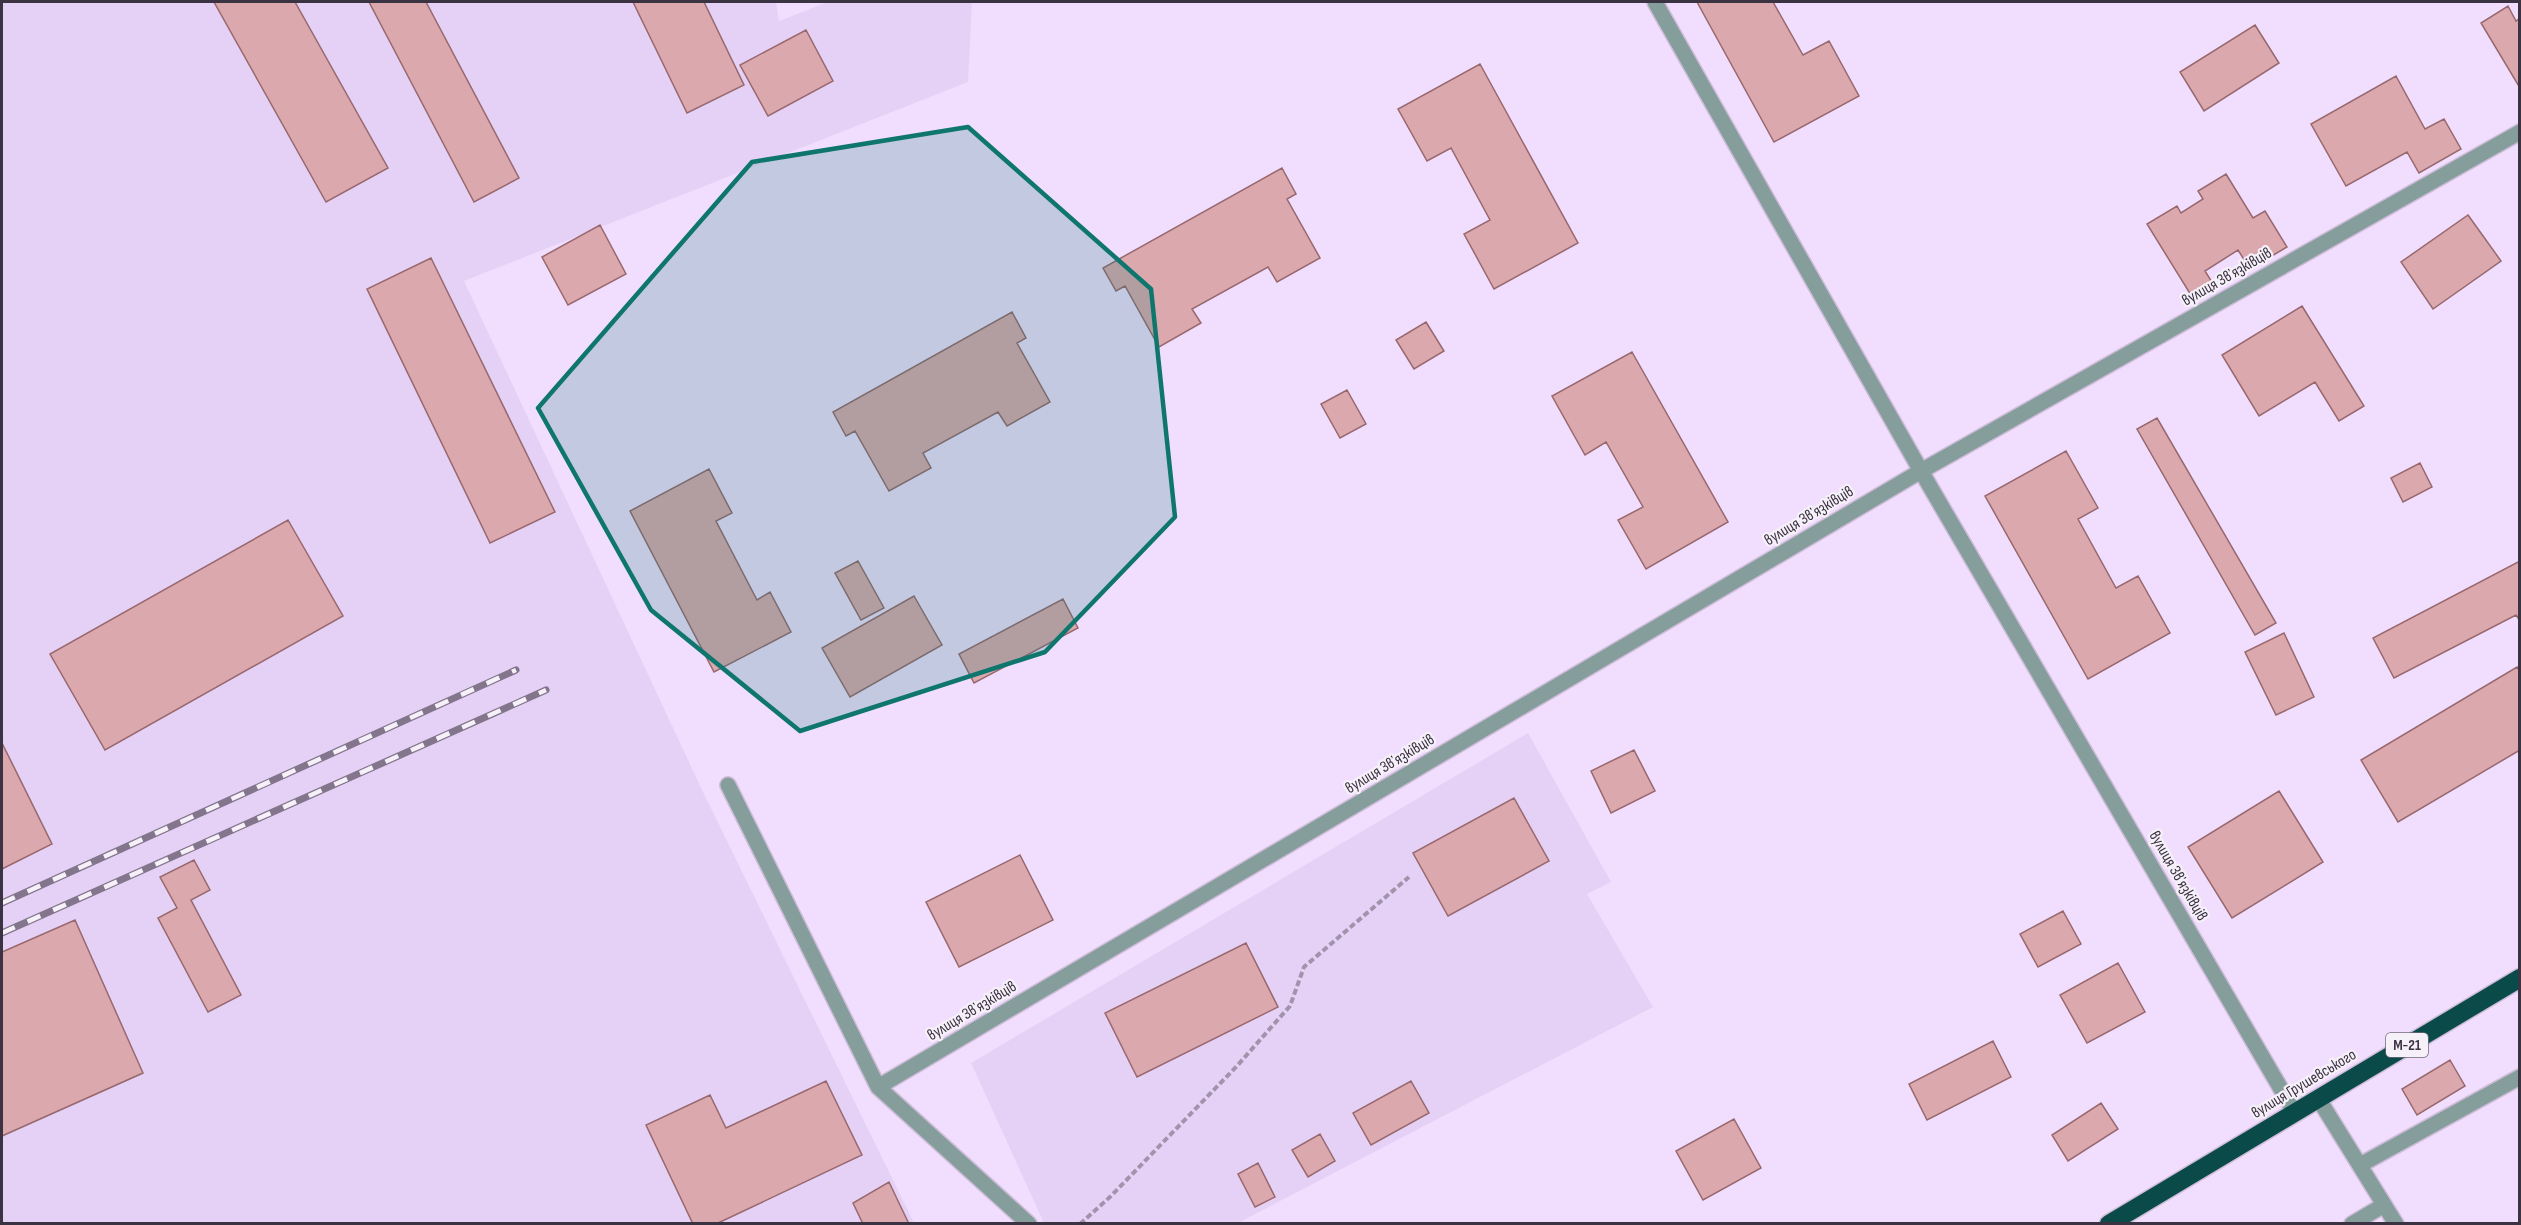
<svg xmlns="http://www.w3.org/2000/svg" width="2521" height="1225" viewBox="0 0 2521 1225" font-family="'Sofia Sans Condensed',sans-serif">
<rect width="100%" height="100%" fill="#f1defe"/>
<path fill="#e6d1f6" d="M2,2H776L779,21L828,2H972L968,82L464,281L703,792L914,1223L2,1224Z
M1528,733L1611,882L1587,894L1653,1007L1238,1223H1044L971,1063Z"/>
<path fill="#dba8ae" stroke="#97686e" stroke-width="1.5" d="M214,2H295L388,168L326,202Z
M369,2H426L519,178L474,202Z
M633,2H704L744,85L687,113Z
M1697,2H1773L1803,55L1829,41L1859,96L1774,142Z
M2508,6L2516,21L2520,18V88L2481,23Z
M2255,25L2279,63L2204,111L2180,72Z
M806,30L833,81L768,116L740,65Z
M1480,64L1578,243L1494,289L1464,234L1490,220L1451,148L1427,161L1398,109Z
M2396,76L2425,129L2444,119L2461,149L2419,173L2407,152L2346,186L2311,124Z
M1282,168L1296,194L1287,199L1320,258L1277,282L1268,267L1192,309L1201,323L1159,347L1125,286L1116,291L1103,268Z
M2226,174L2253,218L2265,211L2287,247L2250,269L2238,250L2205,271L2215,287L2194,300L2147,224L2177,206L2181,213L2203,199L2198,191Z
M2468,215L2501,261L2433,309L2401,262Z
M600,225L626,274L568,305L542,257Z
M431,258L555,512L490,543L367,289Z
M2302,306L2364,406L2339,421L2315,382L2259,416L2222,355Z
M1012,312L1026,338L1017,343L1050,402L1007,426L998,412L923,453L931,468L889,491L855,431L846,436L833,412Z
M1426,322L1444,351L1414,369L1396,340Z
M1632,352L1728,522L1646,569L1618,520L1643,507L1606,442L1585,455L1552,396Z
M1347,390L1366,424L1340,438L1321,404Z
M2157,418L2276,623L2255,635L2137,429Z
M2066,451L2098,508L2078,519L2116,588L2138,576L2170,633L2088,679L1985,496Z
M2420,463L2432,487L2403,502L2391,478Z
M709,469L732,513L716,521L757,600L770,592L791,632L714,672L630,511Z
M288,520L343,616L105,750L50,654Z
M858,561L884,608L861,620L835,573Z
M2520,561V621L2516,615L2394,678L2373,638Z
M914,596L942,645L850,697L822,648Z
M1063,599L1078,628L974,683L959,654Z
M2284,633L2314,697L2276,715L2245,652Z
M2517,667L2520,671V750L2398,822L2361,760Z
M2,743L52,844L2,869Z
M1634,750L1655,791L1611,813L1591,771Z
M2279,791L2323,862L2232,918L2188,847Z
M1514,798L1549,861L1448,916L1413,853Z
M1020,855L1053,920L959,967L926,902Z
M194,860L210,890L191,900L241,995L208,1012L158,918L177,908L160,877Z
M2063,911L2081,944L2038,967L2020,934Z
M75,920L143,1073L2,1136V952Z
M1246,943L1278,1007L1137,1077L1105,1013Z
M2118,963L2145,1012L2087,1043L2060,995Z
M1993,1041L2011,1077L1927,1120L1909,1084Z
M2450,1060L2465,1086L2417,1115L2402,1089Z
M826,1081L862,1155L716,1224H693L646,1125L710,1095L726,1128Z
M1411,1081L1429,1113L1371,1145L1353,1113Z
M2101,1103L2118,1129L2068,1161L2052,1135Z
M1734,1119L1761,1168L1703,1200L1676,1151Z
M1320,1134L1335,1161L1308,1177L1292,1150Z
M1258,1163L1275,1197L1255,1207L1238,1174Z
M889,1182L909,1224H863L853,1203Z"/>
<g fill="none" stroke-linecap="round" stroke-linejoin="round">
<g stroke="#cdbcd8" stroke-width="18">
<path id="street" d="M1655,2L1921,471L2295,1113
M728,785L878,1087L1029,1224
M878,1087L1921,471L2520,132
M2318,1098L2396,1224
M2360,1165L2520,1077
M2352,1224L2384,1205"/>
</g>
<g stroke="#cdbcd8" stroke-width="21">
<path id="highway" d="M2109,1224L2520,978"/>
</g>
<path stroke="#a193ac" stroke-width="4" stroke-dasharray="6 3" stroke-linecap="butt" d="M1080,1224L1111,1196L1236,1067L1290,1006L1304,967L1409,877"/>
<use href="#street" stroke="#859d9b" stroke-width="15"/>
<use href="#highway" stroke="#0a4a48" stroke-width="18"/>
<g stroke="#83768c" stroke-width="7">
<path id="rail" d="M2,903L516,670
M2,933L546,690"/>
</g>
<use href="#rail" stroke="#f6f1f9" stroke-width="4.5" stroke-dasharray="14" stroke-linecap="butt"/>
</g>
<path fill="#0f766e" fill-opacity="0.2" stroke="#0f766e" stroke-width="4.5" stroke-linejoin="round" d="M968,127L1151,289L1175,517L1045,652L800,731L651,610L538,408L752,162Z"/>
<g text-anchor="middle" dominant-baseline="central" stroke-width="4.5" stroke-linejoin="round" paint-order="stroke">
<rect fill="#f6f1f9" stroke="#736b79" stroke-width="1.5" x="2386" y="1033" width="42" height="24" rx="4.5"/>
<g font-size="15" font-weight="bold" fill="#3b3242">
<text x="2407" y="1045">М-21</text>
</g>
<g font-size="16" fill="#3b3242" stroke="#f6f1f9">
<text transform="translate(2227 277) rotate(-30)">вулиця Звʼязківців</text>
<text transform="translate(1809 516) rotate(-31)">вулиця Звʼязківців</text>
<text transform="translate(1390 764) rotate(-31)">вулиця Звʼязківців</text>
<text transform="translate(2178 876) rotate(60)">вулиця Звʼязківців</text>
<text transform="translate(972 1011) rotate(-31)">вулиця Звʼязківців</text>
<text transform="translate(2304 1084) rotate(-31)">вулиця Грушевського</text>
</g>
</g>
<rect width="2521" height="1225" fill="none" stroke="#3b3242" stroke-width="6"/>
</svg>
